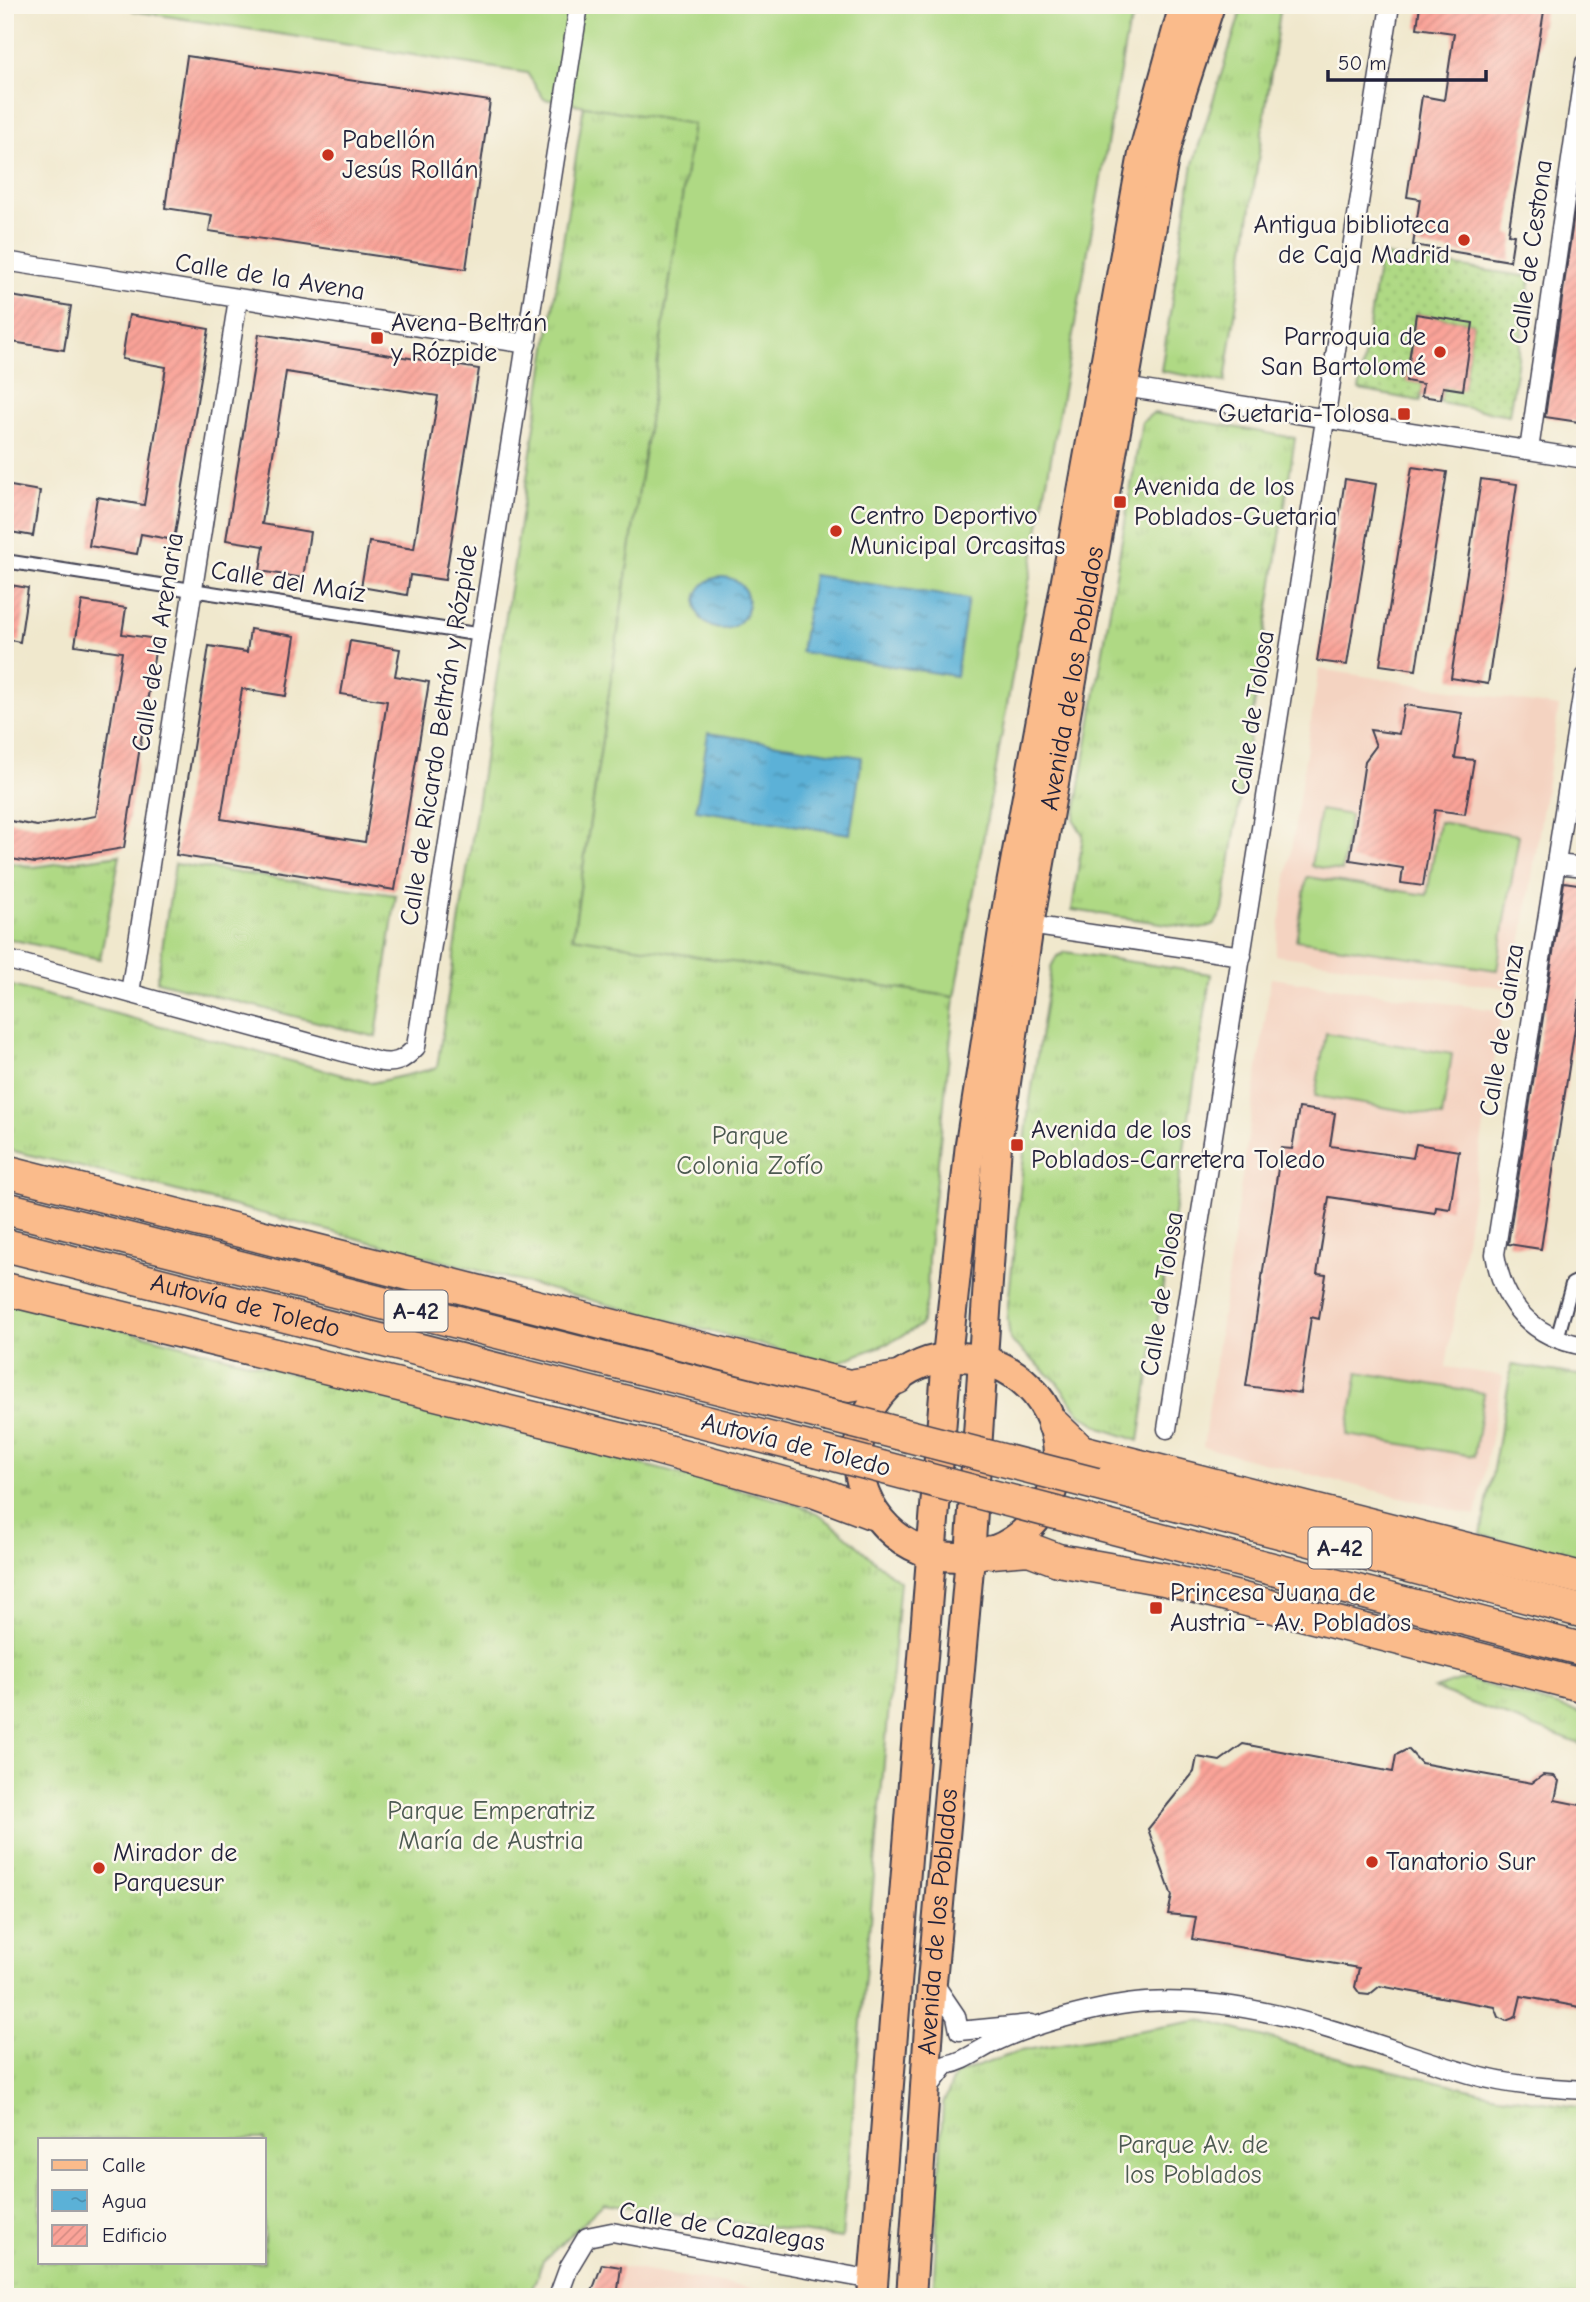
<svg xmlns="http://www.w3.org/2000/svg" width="1590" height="2302" viewBox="0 0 1590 2302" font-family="'Comic Neue',sans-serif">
<defs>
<pattern id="grass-tufts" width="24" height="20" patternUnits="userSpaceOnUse" patternTransform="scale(1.75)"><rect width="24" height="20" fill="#afd984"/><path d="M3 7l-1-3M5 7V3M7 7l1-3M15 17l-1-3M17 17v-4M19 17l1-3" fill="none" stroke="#96ba73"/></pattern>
<pattern id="garden-dots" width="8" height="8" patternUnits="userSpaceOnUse" patternTransform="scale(1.75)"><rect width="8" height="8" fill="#afd984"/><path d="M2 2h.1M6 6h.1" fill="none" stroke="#96ba73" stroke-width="1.8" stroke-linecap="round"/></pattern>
<pattern id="water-ripples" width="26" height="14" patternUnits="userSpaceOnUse" patternTransform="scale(1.75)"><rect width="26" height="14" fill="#5bb1d7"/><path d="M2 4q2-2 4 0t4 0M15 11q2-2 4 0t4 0" fill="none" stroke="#4b90b0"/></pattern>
<pattern id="building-hatch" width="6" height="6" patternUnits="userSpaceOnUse" patternTransform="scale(1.75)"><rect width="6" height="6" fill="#faa398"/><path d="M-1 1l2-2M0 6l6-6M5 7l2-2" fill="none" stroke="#d68c84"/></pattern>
</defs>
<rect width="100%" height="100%" fill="#fbf7ec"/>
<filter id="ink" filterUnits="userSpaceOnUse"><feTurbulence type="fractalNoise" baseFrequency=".0143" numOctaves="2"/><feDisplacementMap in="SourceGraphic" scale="14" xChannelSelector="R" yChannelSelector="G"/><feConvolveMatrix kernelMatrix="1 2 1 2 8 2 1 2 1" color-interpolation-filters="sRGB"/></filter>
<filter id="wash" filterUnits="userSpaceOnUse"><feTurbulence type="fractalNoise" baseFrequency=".00686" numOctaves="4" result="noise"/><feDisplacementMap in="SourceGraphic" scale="28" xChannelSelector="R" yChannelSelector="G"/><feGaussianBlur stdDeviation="1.57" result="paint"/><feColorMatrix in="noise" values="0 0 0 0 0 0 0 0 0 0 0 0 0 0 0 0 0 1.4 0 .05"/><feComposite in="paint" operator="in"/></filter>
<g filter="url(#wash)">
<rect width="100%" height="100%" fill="#f0e8cd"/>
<path fill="#f4d3c1" d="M1319,669L1559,707L1514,989L1275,955Z
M1271,978L1502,1011L1446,1367L1503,1376L1476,1516L1203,1447Z
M602,2264L808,2297H590Z"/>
<path fill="url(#grass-tufts)" stroke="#687e60" stroke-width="2" fill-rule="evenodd" d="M1243,5H1281L1225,382L1161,371L1193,164Z
M584,104L693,124L573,936L955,997L928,1258L927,1300L921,1325L891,1342L834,1364L135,1180L5,1149V984L372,1083L437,1068Z
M1153,413L1295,438L1223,910L1215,924L1201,929L1072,910L1083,835L1074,820L1142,422Z
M120,855L100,959L5,938V862L34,867Z
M175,864L396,895L376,1037L157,981Z
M1066,952L1211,974L1139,1441L1104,1429L1080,1414L1056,1381L1010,1340L1007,1314L1029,1107L1051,968L1057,956Z
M5,1299L798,1505C839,1520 864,1557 900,1581L842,2238L604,2203L543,2261L529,2297H5ZM40,2139H264V2262H40Z
M1512,1365L1585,1376V1561L1481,1535Z
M1465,1679L1585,1714V1746L1434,1689Z
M1202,2020L1355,2062L1501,2096L1585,2108V2297H933L943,2104L956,2074L1020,2051Z"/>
<path fill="url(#garden-dots)" stroke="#687e60" stroke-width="2" d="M1380,255L1531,277L1509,415L1440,403L1443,387L1463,389L1473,323L1416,314L1406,381L1423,384L1420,401L1359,390Z"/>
<path fill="#afd984" stroke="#687e60" stroke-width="2" d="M126,5H1140L1127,32L955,997L573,937L693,124L544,99L527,73L134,11Z
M1320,810L1350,815L1342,871L1311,866Z
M1439,822L1519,835L1497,970L1296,940L1307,877L1427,895Z
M1326,1033L1452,1054L1442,1117L1315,1096Z
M1358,1372L1484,1393L1474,1456L1347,1435Z"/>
<path fill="url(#water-ripples)" stroke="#3e6a89" stroke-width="2" d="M813,575L968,599L956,676L801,652Z
M696 603a26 26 0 1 1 52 0a26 26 0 1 1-52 0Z
M708,733L862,757L850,834L696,810Z"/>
<g id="blocks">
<path fill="url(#building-hatch)" d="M1420,5H1545L1508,234L1514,235L1510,261L1413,245L1420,199L1407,197L1422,96L1444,100L1454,33L1417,28Z
M187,56L490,101L466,269L209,231L212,215L165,208Z
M1575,208L1585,209V387L1579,422L1545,417Z
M5,295L71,306L64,350L5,341Z
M1416,314L1473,323L1463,390L1443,387L1441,399L1421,396L1423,384L1406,381Z
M129,315L209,329L174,540L141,534L137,554L89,546L97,497L144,505L166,367L122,359Z
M259,334L479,369L445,580L410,575L407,595L361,587L369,542L414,549L438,396L286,372L262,524L310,532L303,578L260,571L264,546L226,540Z
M1412,467L1447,472L1416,670L1380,665Z
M1345,479L1376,484L1347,665L1317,661Z
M1481,479L1517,484L1488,684L1451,678Z
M5,485L40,491L33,536L5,531Z
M5,584L28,588L20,642L5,639Z
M82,601L126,608L122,634L157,639L124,848L35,863L5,858V820L37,826L96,816L122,652L75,645Z
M250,629L295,636L286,696L242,689L221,819L365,842L387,701L341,694L350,641L400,649L395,676L429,682L395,890L176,855L209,646L247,652Z
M1404,705L1462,713L1455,758L1474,760L1465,814L1435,810L1423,886L1401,883L1403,868L1350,860L1365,761L1376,746L1370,730L1399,734Z
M1564,882L1585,885V963L1541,1249L1508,1244Z
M1299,1108L1335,1113L1330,1146L1413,1158L1416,1144L1459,1151L1450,1209L1436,1207L1435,1213L1329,1197L1317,1274L1326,1275L1319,1319L1311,1317L1300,1393L1246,1386L1281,1148L1292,1149Z
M1243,1744L1393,1772L1396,1755L1408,1749L1421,1763L1532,1783L1543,1775L1554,1776L1559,1781L1555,1800L1585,1806V2008L1521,1996L1516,2017L1506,2021L1499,2017L1495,2007L1380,1986L1369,1995L1360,1994L1355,1987L1359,1968L1192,1939L1196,1917L1168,1914L1172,1896L1148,1829L1194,1772L1197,1757L1220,1761Z
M602,2264L621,2267L617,2297H590Z"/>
</g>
</g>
<g filter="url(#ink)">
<use href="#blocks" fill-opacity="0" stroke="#414051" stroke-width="2"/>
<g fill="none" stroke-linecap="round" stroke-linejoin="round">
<g stroke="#414051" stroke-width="16">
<path id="pedestrian" d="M5,561L482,635
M1557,1339L1572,1284L1585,1278"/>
</g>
<g stroke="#414051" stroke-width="21">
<path id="minor" d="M5,261L527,344
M1115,390L1124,387L1585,459
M1529,450L1585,63
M1585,677L1495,1254C1503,1305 1533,1338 1585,1346
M1556,864L1585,867
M1029,925L1242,956
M5,959L376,1061C395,1065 403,1061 416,1047L579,5
M130,993L238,299
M1167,1429L1390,5
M933,1982L956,2016L959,2031L1031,2024
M926,2091L946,2065C964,2062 977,2051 993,2043C1032,2024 1103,2005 1146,2002C1258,1994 1365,2043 1470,2074C1507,2085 1546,2088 1585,2090
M558,2297L569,2267L587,2237L612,2232L873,2280"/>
</g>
<g stroke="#414051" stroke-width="32">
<g id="primary">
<circle cx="958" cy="1457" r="100"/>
<path d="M872,2297L947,1357L970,1144L1005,918L1143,154L1184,5"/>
<path id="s1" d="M911,2297L932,1982L970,1557L997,1144L1029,925L1164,158L1181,94L1210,5"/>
</g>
</g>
<g stroke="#414051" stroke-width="35">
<g id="motorway">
<path d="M5,1171L849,1386L897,1378"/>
<path d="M5,1208L827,1415"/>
<path id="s2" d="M5,1245L816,1450"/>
<path d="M5,1289L649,1446L816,1492L872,1513"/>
<path d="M1054,1425L1081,1451L1585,1579"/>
<path d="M1096,1484L1585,1612"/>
<path d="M1087,1521L1585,1650"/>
<path d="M992,1552L1029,1549L1058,1560L1164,1579L1585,1686"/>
</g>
</g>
<use href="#pedestrian" stroke="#fff" stroke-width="12"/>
<use href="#minor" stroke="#fff" stroke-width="18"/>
<use href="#primary" stroke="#fabb8b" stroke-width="28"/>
<use href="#motorway" stroke="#fabb8b" stroke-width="32"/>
<g stroke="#414051" stroke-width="35" stroke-linecap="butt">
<path id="motorway-bridge" d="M827,1415L1096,1484
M816,1450L1087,1521"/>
</g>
<use href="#motorway-bridge" stroke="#fabb8b" stroke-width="32"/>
</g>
</g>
<g fill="#c8321e" stroke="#fbf7ec" stroke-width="2.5">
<circle cx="328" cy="155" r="7"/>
<circle cx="1464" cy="240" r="7"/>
<rect x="370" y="331" width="14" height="14" rx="3.5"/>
<circle cx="1440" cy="352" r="7"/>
<rect x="1397" y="407" width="14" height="14" rx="3.5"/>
<rect x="1113" y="495" width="14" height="14" rx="3.5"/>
<circle cx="836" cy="531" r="7"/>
<rect x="1010" y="1138" width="14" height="14" rx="3.5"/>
<rect x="1149" y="1601" width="14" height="14" rx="3.5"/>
<circle cx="1372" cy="1862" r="7"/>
<circle cx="99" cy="1868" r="7"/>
</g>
<g text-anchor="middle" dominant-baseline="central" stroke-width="5" stroke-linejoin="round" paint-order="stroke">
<g fill="#fbf7ec" stroke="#636270" stroke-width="2">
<rect x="384.5" y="1290.5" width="63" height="41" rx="5"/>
<rect x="1308.5" y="1527.5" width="63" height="41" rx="5"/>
</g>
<g font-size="24" font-weight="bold" fill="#22223b">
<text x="416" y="1311">A-42</text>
<text x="1340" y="1548">A-42</text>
</g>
<g font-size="26" fill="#22223b" stroke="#fbf7ec" text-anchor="start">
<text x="342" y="140">Pabellón<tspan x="342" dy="30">Jesús Rollán</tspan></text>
<text x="1450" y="225" text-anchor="end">Antigua biblioteca<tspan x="1450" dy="30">de Caja Madrid</tspan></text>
<text x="391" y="323">Avena-Beltrán<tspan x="391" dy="30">y Rózpide</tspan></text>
<text x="1426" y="337" text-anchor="end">Parroquia de<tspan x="1426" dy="30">San Bartolomé</tspan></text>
<text x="1390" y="414" text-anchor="end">Guetaria-Tolosa</text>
<text x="1134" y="487">Avenida de los<tspan x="1134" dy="30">Poblados-Guetaria</tspan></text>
<text x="850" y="516">Centro Deportivo<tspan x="850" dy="30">Municipal Orcasitas</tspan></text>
<text x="1031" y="1130">Avenida de los<tspan x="1031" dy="30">Poblados-Carretera Toledo</tspan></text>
<text x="1170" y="1593">Princesa Juana de<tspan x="1170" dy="30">Austria - Av. Poblados</tspan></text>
<text x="113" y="1853">Mirador de<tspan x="113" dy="30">Parquesur</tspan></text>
<text x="1386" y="1862">Tanatorio Sur</text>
</g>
<g font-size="26" fill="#22223b" stroke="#fbf7ec">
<text transform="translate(1531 252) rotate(-82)">Calle de Cestona</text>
<text transform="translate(270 277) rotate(9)">Calle de la Avena</text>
<text transform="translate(288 582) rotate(9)">Calle del Maíz</text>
<text transform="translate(158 642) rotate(-81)">Calle de la Arenaria</text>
<text stroke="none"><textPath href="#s1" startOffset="1628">Avenida de los Poblados</textPath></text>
<text transform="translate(1253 713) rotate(-81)">Calle de Tolosa</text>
<text transform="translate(439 735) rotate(-81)">Calle de Ricardo Beltrán y Rózpide</text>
<text transform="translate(1502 1030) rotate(-81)">Calle de Gainza</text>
<text transform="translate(1162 1294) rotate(-81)">Calle de Tolosa</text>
<text stroke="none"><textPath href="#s2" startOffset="248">Autovía de Toledo</textPath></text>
<text transform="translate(796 1445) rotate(14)">Autovía de Toledo</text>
<text stroke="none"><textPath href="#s1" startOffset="376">Avenida de los Poblados</textPath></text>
<text transform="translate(722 2227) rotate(9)">Calle de Cazalegas</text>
</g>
<g font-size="26" fill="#4c5951" stroke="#fbf7ec">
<text x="750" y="1136">Parque<tspan x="750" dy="30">Colonia Zofío</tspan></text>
<text x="491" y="1811">Parque Emperatriz<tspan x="491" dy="30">María de Austria</tspan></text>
<text x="1193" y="2145">Parque Av. de<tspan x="1193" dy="30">los Poblados</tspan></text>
</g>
</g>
<rect width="1590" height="2302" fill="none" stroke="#fbf7ec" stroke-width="28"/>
<rect x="38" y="2138" width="228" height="126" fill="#fbf7ec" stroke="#a4a2a5" stroke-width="2"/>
<rect x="52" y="2160" width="35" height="10" fill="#fabb8b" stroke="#a4a2a5" stroke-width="2"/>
<text x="102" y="2172" font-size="21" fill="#22223b">Calle</text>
<rect x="52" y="2190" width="35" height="21" fill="url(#water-ripples)" stroke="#a4a2a5" stroke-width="2"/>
<text x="102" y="2208" font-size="21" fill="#22223b">Agua</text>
<rect x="52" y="2225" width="35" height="21" fill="url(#building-hatch)" stroke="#a4a2a5" stroke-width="2"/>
<text x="102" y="2242" font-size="21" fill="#22223b">Edificio</text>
<path d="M1328 70v10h158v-10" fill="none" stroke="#22223b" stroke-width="3.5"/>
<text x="1338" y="70" font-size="21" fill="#22223b" stroke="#fbf7ec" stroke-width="5" paint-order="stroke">50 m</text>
</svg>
